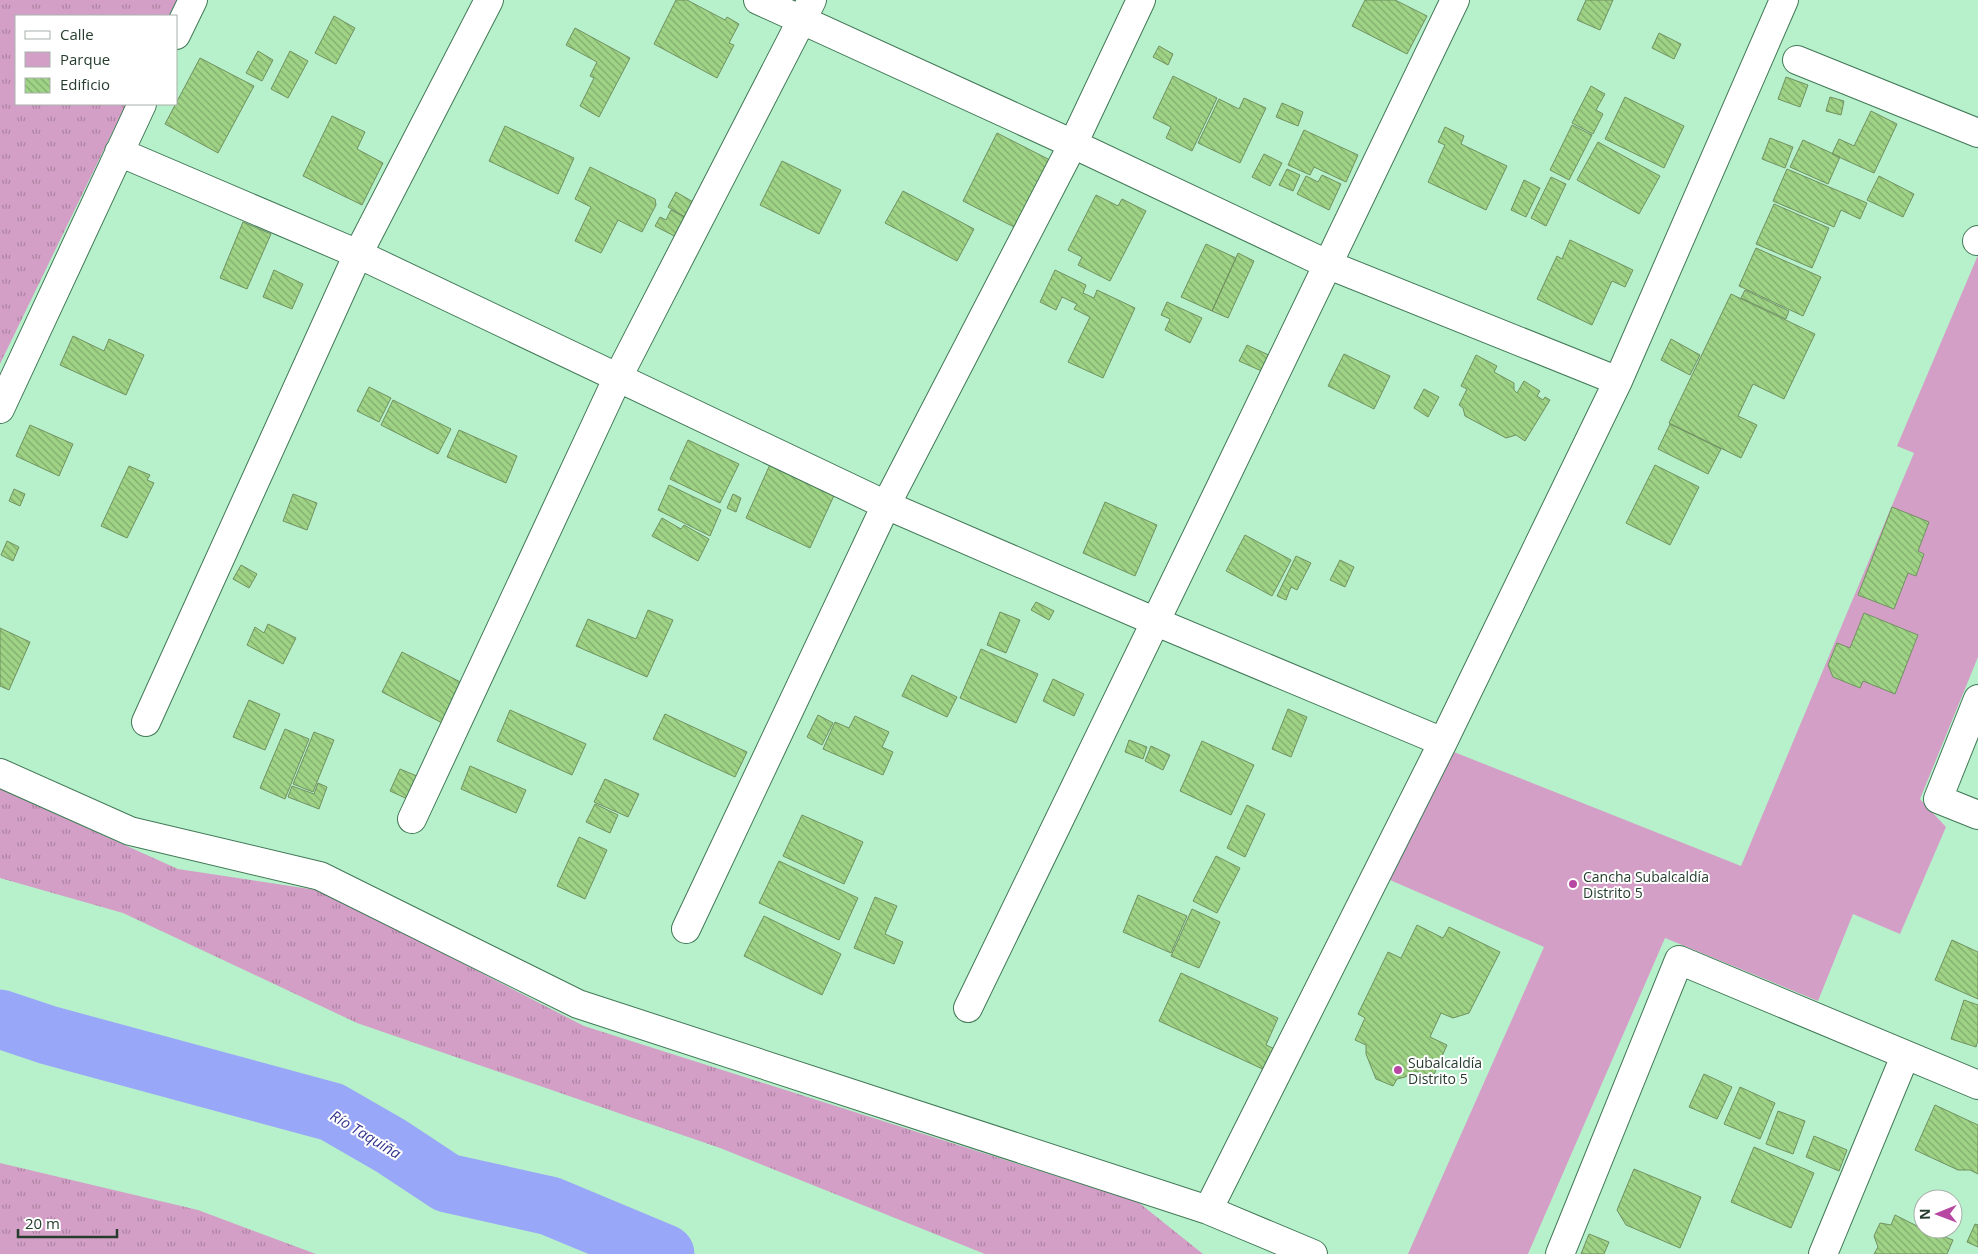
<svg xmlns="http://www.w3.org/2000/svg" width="1978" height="1254" viewBox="0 0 1978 1254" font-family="'Open Sans',sans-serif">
<defs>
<pattern id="grass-tufts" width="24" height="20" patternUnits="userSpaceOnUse" patternTransform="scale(1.25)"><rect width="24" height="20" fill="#d49fc7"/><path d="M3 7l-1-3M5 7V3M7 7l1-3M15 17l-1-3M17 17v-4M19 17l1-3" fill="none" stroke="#ac83a2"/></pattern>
<pattern id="building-back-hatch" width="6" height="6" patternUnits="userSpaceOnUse" patternTransform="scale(1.25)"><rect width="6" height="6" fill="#9fd385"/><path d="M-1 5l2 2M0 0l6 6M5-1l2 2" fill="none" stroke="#81ac6d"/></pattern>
</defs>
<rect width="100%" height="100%" fill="#b7f1cb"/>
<path fill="url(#grass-tufts)" d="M0,0H177L169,16H16V104H126L0,364Z
M0,789L178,869L323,891L584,1026L1138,1202L1203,1254H985L720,1148L357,1023L123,913L0,878Z
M0,1163L198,1210L316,1254H0Z"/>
<path fill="#d49fc7" d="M1978,255V657L1920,799L1946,827L1900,934L1853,914L1818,1001L1665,938L1528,1254H1408L1544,947L1390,880L1454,752L1741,866L1914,453L1897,446Z"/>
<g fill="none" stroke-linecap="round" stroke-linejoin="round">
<path stroke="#99a7f8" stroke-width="59" d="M0,1019L48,1035L332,1112L391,1146L447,1183L550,1206L665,1254"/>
</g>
<path fill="url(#building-back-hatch)" stroke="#719161" d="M676,0H687L725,20L727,17L739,24L729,43L734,45L717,78L654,44Z
M1365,0H1395L1427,16L1407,54L1352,26Z
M1586,0H1613L1600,30L1577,20Z
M334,16L355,28L336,64L315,53Z
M575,28L630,58L599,117L580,106L594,78L590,76L597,62L566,45Z
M1659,33L1681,44L1674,59L1652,48Z
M1159,46L1173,54L1168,65L1153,57Z
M258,51L273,60L262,81L246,73Z
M290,51L308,61L288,98L271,89Z
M200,58L254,86L218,153L165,124Z
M1173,76L1217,98L1192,151L1166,138L1171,127L1153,118Z
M1786,77L1808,85L1800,107L1778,99Z
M1591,86L1605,94L1596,110L1603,114L1593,134L1572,123Z
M1625,97L1684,126L1664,168L1605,139Z
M1830,97L1844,101L1841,115L1826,111Z
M1244,98L1266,108L1240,163L1198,143L1219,99L1239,109Z
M1282,103L1303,112L1298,126L1276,117Z
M1871,111L1897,124L1874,173L1832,154L1839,139L1854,146Z
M332,116L365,132L357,149L383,163L362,205L303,176Z
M1572,125L1592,135L1569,180L1550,170Z
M505,126L574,158L558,194L489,161Z
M1445,127L1464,136L1461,144L1507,166L1486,210L1428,182L1445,145L1438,142Z
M1304,130L1358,155L1346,182L1314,167L1310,175L1288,165Z
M997,133L1050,160L1016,228L963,201Z
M1770,138L1793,147L1785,168L1762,159Z
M1803,140L1840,157L1828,184L1790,167Z
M1598,142L1660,176L1639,214L1577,180Z
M1264,154L1282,163L1270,186L1252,177Z
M782,161L841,190L819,234L760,205Z
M590,167L655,199L656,205L642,232L618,220L601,253L575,241L591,207L575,199Z
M1287,169L1300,175L1293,191L1279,185Z
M1787,169L1867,203L1860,219L1841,210L1834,227L1773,201Z
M1322,175L1341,184L1329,210L1297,194L1306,176L1318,182Z
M1879,176L1914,194L1903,217L1867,200Z
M1551,177L1566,184L1546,226L1531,218Z
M1524,180L1540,188L1526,217L1511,210Z
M903,191L974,229L957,261L885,223Z
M676,192L700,206L692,221L668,207Z
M1096,195L1118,206L1122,199L1146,211L1110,281L1078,265L1082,257L1068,250Z
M1774,204L1829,228L1812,268L1756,244Z
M671,210L690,220L680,239L655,226L660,217L666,220Z
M243,222L271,234L247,289L220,278Z
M1570,240L1633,270L1625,287L1612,281L1592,325L1537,299L1557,256L1562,259Z
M1206,244L1236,258L1212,311L1181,297Z
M1756,248L1821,277L1803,316L1739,286Z
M1238,253L1254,261L1228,318L1212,311Z
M274,270L303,284L292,309L263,297Z
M1055,270L1086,285L1083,293L1094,298L1097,290L1135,308L1103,378L1068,362L1090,317L1074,309L1077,304L1062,297L1056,310L1040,302Z
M1745,290L1789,311L1786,319L1741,298Z
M1731,294L1815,334L1784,399L1753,384L1738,416L1757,425L1741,458L1669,423Z
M1167,302L1202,318L1190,343L1165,330L1170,319L1161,315Z
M73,336L104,351L109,339L144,355L126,395L60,365Z
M1671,339L1700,355L1690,375L1661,360Z
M1247,345L1273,357L1266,373L1239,361Z
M1344,354L1390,376L1374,409L1328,386Z
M1476,355L1497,366L1494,372L1514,383V390L1517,393L1524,381L1540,391L1537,396L1543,400L1545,397L1550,400L1525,441L1516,435L1506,438L1465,416L1463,408L1459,405L1467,389L1461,386Z
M369,387L391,398L379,422L357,411Z
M1424,389L1439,397L1428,417L1414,408Z
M393,400L451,429L438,454L381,425Z
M1670,424L1721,449L1708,474L1658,449Z
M30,425L73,444L59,476L16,456Z
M459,430L517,456L506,483L447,457Z
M688,440L739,464L720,503L670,479Z
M772,460L837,489L810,548L746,518Z
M1655,465L1699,487L1670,545L1626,523Z
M129,466L150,475L147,480L154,483L127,538L101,526Z
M669,485L721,510L710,536L658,510Z
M14,489L25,494L20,506L9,501Z
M293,494L317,503L307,530L283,521Z
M733,494L741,498L736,512L727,508Z
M1105,502L1157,525L1135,576L1083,553Z
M1892,507L1929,522L1918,551L1924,554L1916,576L1908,573L1894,609L1858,595Z
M662,518L681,529L684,525L709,539L698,561L652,536Z
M1245,535L1291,560L1272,596L1226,571Z
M7,541L19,547L13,561L1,555Z
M1296,556L1311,563L1297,590L1291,587L1286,600L1277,596Z
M1340,560L1354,567L1345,587L1330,580Z
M241,565L257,574L249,588L233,579Z
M1036,602L1054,611L1049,620L1031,610Z
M648,610L673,620L647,677L576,646L588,619L636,639Z
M1000,612L1020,620L1006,653L987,645Z
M1864,613L1918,635L1895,694L1863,681L1860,688L1833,677L1828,665L1837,643L1850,648Z
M268,624L296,638L283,664L247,645L255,627L264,633Z
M0,628L30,642L9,690L0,686Z
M981,649L1038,674L1016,723L960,698Z
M402,652L472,688L452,728L382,692Z
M912,675L957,697L947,717L902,696Z
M1053,679L1084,694L1074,716L1043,701Z
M249,700L280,714L265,750L233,737Z
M1288,709L1307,717L1291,757L1272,749Z
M510,710L586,744L572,775L497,741Z
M665,714L747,752L735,777L653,739Z
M818,715L833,723L822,745L807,737Z
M855,716L889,732L882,747L893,752L883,775L823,749L835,722L849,728Z
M285,729L309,739L285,799L260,788Z
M314,732L334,740L313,792L293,784Z
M1129,740L1147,747L1143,759L1125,752Z
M1202,741L1254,765L1231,815L1180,791Z
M1151,746L1170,755L1163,770L1145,761Z
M470,766L526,790L516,813L461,789Z
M400,769L424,779L414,802L390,791Z
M605,779L639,794L628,817L594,802Z
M318,783L327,787L319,809L288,797L292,786L314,794Z
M595,804L618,815L610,833L586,822Z
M1247,805L1265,814L1245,857L1227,848Z
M802,815L863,842L844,884L783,856Z
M579,837L607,850L585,899L557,886Z
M1216,856L1240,868L1217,913L1193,901Z
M779,861L858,898L839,940L759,903Z
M1138,895L1187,916L1171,953L1123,932Z
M875,897L897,906L885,934L903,942L894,964L854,948Z
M1192,909L1220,922L1199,968L1171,956Z
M764,916L841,954L822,995L744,956Z
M1417,925L1443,938L1449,927L1500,952L1469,1013L1453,1018L1441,1013L1430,1037L1447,1045L1432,1079L1416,1071L1405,1077L1397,1079L1393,1086L1376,1079L1366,1054V1045L1355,1040L1365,1018L1358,1014L1388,952L1401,958Z
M1952,940L1978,952V999L1935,980Z
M1181,973L1278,1018L1266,1045L1279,1051L1269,1072L1159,1021Z
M1964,1000L1978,1005V1040L1976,1047L1951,1039Z
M1704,1074L1732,1087L1717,1119L1689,1107Z
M1740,1087L1775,1103L1760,1139L1724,1124Z
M1935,1105L1978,1125V1174L1970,1170H1958L1915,1150Z
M1778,1111L1805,1121L1793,1154L1766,1144Z
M1814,1136L1847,1150L1839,1171L1806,1157Z
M1754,1147L1814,1173L1791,1228L1731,1202Z
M1634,1169L1701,1197L1680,1248L1626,1225L1617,1210Z
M1895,1215L1923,1229L1953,1240L1947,1254H1874L1878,1247L1874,1236L1880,1223L1891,1225Z
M1975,1224L1978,1225V1247L1967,1242Z
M1589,1234L1609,1242L1604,1254H1581Z"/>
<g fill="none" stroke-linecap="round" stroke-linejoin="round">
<g stroke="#427857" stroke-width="30">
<path id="minor" d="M758,0L1073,144L1329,265L1618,381
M176,35L193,0
M1797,60L1978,133
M119,152L358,254L886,505L1154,621L1443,742
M1977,241L1978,240
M0,409L142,104
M1978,699L1938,799L1978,815
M146,722L358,254L489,0
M0,773L130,831L320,876L578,1004L1208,1210L1313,1254
M412,819L618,377L812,0
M686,929L886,505L1073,144L1141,0
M968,1008C1130,672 1295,337 1455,0
M1208,1210L1443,742L1618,381L1784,0
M1560,1254L1679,960L1978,1085
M1823,1254L1905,1056"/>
</g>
<use href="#minor" stroke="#fff" stroke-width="28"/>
</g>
<g fill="#b847a3" stroke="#fff" stroke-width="2">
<circle cx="1573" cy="884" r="5"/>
<circle cx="1398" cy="1070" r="5"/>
</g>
<g text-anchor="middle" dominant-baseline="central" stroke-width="4" stroke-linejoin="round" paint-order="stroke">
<g font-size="14" fill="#263d2e" stroke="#fff" text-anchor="start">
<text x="1583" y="876">Cancha Subalcaldía<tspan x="1583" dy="16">Distrito 5</tspan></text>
<text x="1408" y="1062">Subalcaldía<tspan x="1408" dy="16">Distrito 5</tspan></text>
</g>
<g font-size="15" font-style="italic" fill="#30338e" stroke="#fff">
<text transform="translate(366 1134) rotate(31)">Río Taquiña</text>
</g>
</g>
<rect x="15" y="15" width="162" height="90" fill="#ffffff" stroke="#a8b1ab"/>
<rect x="25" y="31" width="25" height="8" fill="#ffffff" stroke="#a8b1ab"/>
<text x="60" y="40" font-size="15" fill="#263d2e">Calle</text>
<rect x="25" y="52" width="25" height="15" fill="#d49fc7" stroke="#a8b1ab"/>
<text x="60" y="65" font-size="15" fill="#263d2e">Parque</text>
<rect x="25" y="78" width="25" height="15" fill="url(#building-back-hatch)" stroke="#a8b1ab"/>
<text x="60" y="90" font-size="15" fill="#263d2e">Edificio</text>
<g transform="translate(1938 1214) rotate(269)"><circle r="24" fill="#ffffff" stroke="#a8b1ab"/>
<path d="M0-4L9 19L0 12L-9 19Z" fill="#b847a3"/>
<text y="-8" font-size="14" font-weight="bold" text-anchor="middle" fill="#263d2e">N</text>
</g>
<path d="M18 1229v8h99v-8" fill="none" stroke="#263d2e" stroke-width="2.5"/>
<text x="25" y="1229" font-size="15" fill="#263d2e" stroke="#ffffff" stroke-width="4" paint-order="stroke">20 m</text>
</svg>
